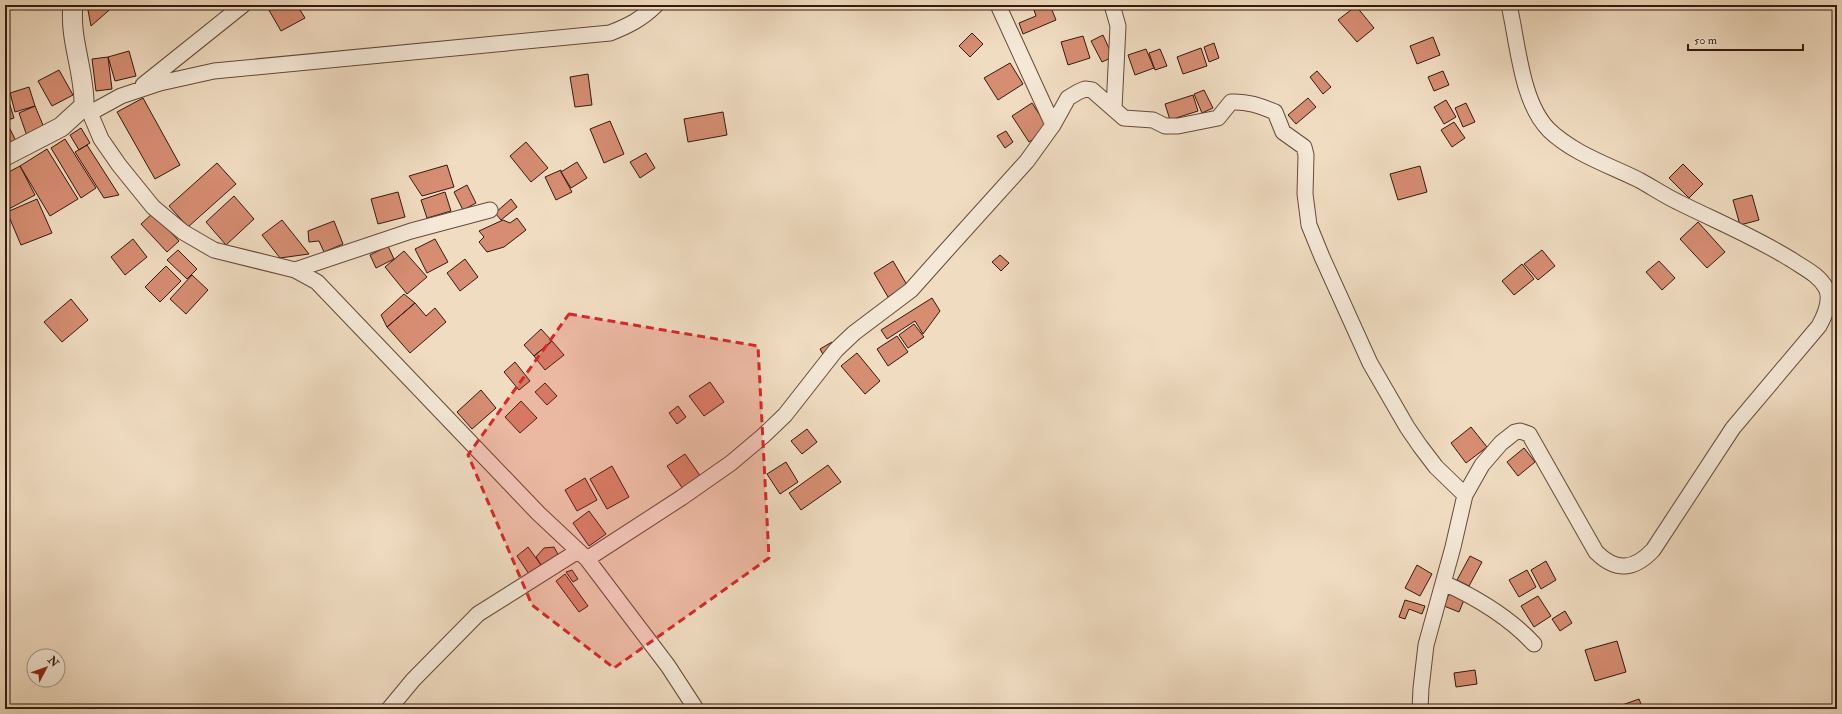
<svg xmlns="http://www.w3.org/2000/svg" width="1842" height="714" viewBox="0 0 1842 714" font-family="'IM FELL Double Pica',serif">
<rect width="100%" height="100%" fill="#f0dcc1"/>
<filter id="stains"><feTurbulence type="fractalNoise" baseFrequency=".005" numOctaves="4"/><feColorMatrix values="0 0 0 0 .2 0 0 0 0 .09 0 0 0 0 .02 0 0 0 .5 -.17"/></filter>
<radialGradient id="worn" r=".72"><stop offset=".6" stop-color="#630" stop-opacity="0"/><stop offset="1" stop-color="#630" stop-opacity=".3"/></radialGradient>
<path fill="#d68d72" stroke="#35190d" d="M87,5H115L91,26Z
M266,5H297L305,18L281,31Z
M1045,5H1050L1056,20L1023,34L1019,23L1036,16L1034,10Z
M1356,6L1374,28L1357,42L1338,20Z
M972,33L983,44L970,57L959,46Z
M1103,35L1113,57L1102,62L1091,41Z
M1083,36L1090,58L1068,65L1061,42Z
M1433,37L1440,55L1417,64L1410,46Z
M1214,43L1219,58L1209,62L1204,47Z
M1201,48L1207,66L1183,74L1177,57Z
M1146,49L1154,68L1135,75L1128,55Z
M1160,49L1167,66L1155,70L1149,53Z
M129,51L136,76L115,81L108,57Z
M108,57L112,89L96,91L92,59Z
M1010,63L1023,84L998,100L984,78Z
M59,70L73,95L52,106L38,81Z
M1317,71L1331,87L1323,94L1310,77Z
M1443,71L1449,85L1434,91L1428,77Z
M588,74L592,105L575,107L570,77Z
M29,87L35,106L15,112L10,93Z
M5,89L14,118L5,121Z
M1204,90L1213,108L1202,113L1194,94Z
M1193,95L1198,111L1170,120L1165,104Z
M143,98L180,165L155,179L117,112Z
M1308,98L1316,107L1296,124L1288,115Z
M1446,100L1456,117L1444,124L1434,107Z
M1032,103L1049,129L1029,142L1012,116Z
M1466,103L1475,122L1463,127L1455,108Z
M35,106L45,130L27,136L19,113Z
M723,112L727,135L688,142L684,119Z
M610,121L624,154L604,163L590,129Z
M1454,122L1465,138L1452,147L1441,130Z
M7,123L17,143L5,148V124Z
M81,128L90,143L79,150L70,135Z
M1006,131L1013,142L1005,148L997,136Z
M65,139L96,188L81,198L51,148Z
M526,142L548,168L531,182L510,156Z
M87,145L119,195L104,198L75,152Z
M47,149L78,199L50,216L20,166Z
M646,153L655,168L640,178L630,162Z
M577,162L587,178L571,188L561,172Z
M217,163L236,184L188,227L169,206Z
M1683,164L1703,184L1689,198L1669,178Z
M447,165L454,187L422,196L409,176Z
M20,166L35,195L5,211V174Z
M1420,166L1427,192L1398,200L1390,174Z
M561,170V172L572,192L556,200L545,177Z
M467,185L476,203L463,210L454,192Z
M398,192L405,217L378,224L371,199Z
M445,192L451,211L427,218L421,200Z
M1752,195L1759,220L1740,225L1733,200Z
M234,196L254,219L226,245L206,222Z
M37,199L52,233L21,245L7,212Z
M511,199L517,207L501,220L495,213Z
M153,213L179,241L167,252L141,224Z
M517,218L526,230L504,247L487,252L479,242L484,237L479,231L503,220L510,223Z
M282,220L309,254L280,258L262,235Z
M334,221L343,244L324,252L319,241L309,242L308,231Z
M1698,222L1725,252L1707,268L1680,239Z
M133,239L147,257L125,275L111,257Z
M435,239L448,262L427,273L415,249Z
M388,246L394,259L376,268L370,255Z
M178,250L197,269L187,279L167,260Z
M1542,250L1555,266L1538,280L1524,264Z
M404,251L427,277L407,294L385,267Z
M1000,255L1009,263L1001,271L992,262Z
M465,259L478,277L460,291L447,273Z
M893,261L907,285L888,297L874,273Z
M1659,261L1675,278L1662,290L1646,272Z
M1522,264L1534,279L1514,295L1502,281Z
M166,266L181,281L160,302L145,287Z
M192,275L208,290L186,314L170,299Z
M404,294L415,303L387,327L381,315Z
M932,298L940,311L923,334L915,321L887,339L881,330Z
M71,299L88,320L62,342L44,322Z
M415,303L426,316L435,308L446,322L410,353L387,327Z
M914,324L924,337L908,348L899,335Z
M541,329L552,341L534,356L524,345Z
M897,336L908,352L888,366L877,349Z
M552,341L564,355L545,370L534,356Z
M832,342L837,351L825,358L820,349Z
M857,353L880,381L865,394L841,366Z
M515,362L530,381L519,390L504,372Z
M710,382L724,402L704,416L689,396Z
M545,383L557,396L547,405L535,392Z
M481,390L496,408L472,429L457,412Z
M521,401L537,418L520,433L505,417Z
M678,406L686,417L677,424L669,413Z
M1471,427L1487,447L1466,463L1451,443Z
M807,429L817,442L802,454L791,441Z
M1524,448L1535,462L1518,476L1507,462Z
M685,454L701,477L683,489L667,466Z
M786,462L798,482L780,494L767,474Z
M828,465L841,482L801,510L789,493Z
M612,466L629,497L607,509L590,479Z
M585,478L597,500L577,511L565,490Z
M589,511L606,534L589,546L573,523Z
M528,547L541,565L529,574L517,556Z
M554,547L560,558L541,565L536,557L544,548Z
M1470,556L1482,562L1469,586L1457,580Z
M1546,561L1556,580L1541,589L1531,570Z
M1417,565L1432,574L1420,596L1405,588Z
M572,570L578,579L573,582L566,572Z
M1527,570L1536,587L1519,597L1509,580Z
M565,574L588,606L579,612L556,581Z
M1449,594L1464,600L1459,612L1444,606Z
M1538,596L1551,616L1534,627L1521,606Z
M1405,600L1425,606L1422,614L1409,609L1405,619L1399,617Z
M1565,611L1572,623L1560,631L1552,619Z
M1617,641L1626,672L1595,681L1585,650Z
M1475,670L1477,684L1456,687L1454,673Z
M1639,699L1643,709H1611Z"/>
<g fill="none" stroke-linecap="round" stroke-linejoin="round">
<g stroke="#644a3a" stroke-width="17">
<path id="minor" d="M998,5L1053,125
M1112,5L1118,26L1114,109
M143,85L243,5
M84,106L90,113L101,139L119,165L153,207L183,232L214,250L295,270L317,282L538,513L587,559L668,666L696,709
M90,113L121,96L160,83L214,71L610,33C628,26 642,19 656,5
M295,270L411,231L490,210
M587,559L681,498L731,463L763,436L785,415L836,350L854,333L911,290L944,253L1027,161L1053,125L1068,98L1078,92L1085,89L1092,90L1124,118L1153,120L1165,126H1178L1218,118L1231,102C1248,101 1260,106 1275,112L1283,132L1304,147L1306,155L1305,194L1309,225L1322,257L1370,363L1407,427L1420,446L1436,467L1465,495
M1444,583C1477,598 1509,617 1534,644
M389,709L413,680L478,614L578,551
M1420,709L1421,688L1426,645L1453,547L1465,495L1482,465L1501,443L1515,432L1520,431L1529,434L1596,552C1616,572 1634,570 1653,550L1733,428L1819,326C1825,315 1832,300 1826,288C1819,275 1804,268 1792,260C1755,237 1716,221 1678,202C1665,196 1652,187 1639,180C1609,165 1574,154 1549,130C1521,102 1518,43 1509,5"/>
</g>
<g stroke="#644a3a" stroke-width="21">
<path id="tertiary" d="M5,156L61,127L84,106C85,72 69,39 73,5"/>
</g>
<use href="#minor" stroke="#f5e8d7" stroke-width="15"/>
<use href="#tertiary" stroke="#f5e8d7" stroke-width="19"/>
</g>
<path fill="#d62828" fill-opacity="0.2" stroke="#d62828" stroke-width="3" stroke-dasharray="8 5" stroke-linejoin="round" d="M569,314L758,346L769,558L614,668L532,605L468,455Z"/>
<rect width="1842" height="714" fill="none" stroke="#f0dcc1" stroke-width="20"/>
<rect x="6" y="6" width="1830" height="702" fill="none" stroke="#35190d" stroke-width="2"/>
<rect x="10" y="10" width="1822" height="694" fill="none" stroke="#35190d"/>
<g transform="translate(46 668) rotate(49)"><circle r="19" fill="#f5e8d7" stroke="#a89586"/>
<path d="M0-3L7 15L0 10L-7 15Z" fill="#8f2418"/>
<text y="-6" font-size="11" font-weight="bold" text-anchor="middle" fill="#35190d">N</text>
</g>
<path d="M1688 44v6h115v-6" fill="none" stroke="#35190d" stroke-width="2"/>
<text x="1694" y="44" font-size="12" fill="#35190d" stroke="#f5e8d7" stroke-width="3" paint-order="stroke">50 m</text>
<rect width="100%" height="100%" filter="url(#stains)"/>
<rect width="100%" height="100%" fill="url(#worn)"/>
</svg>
